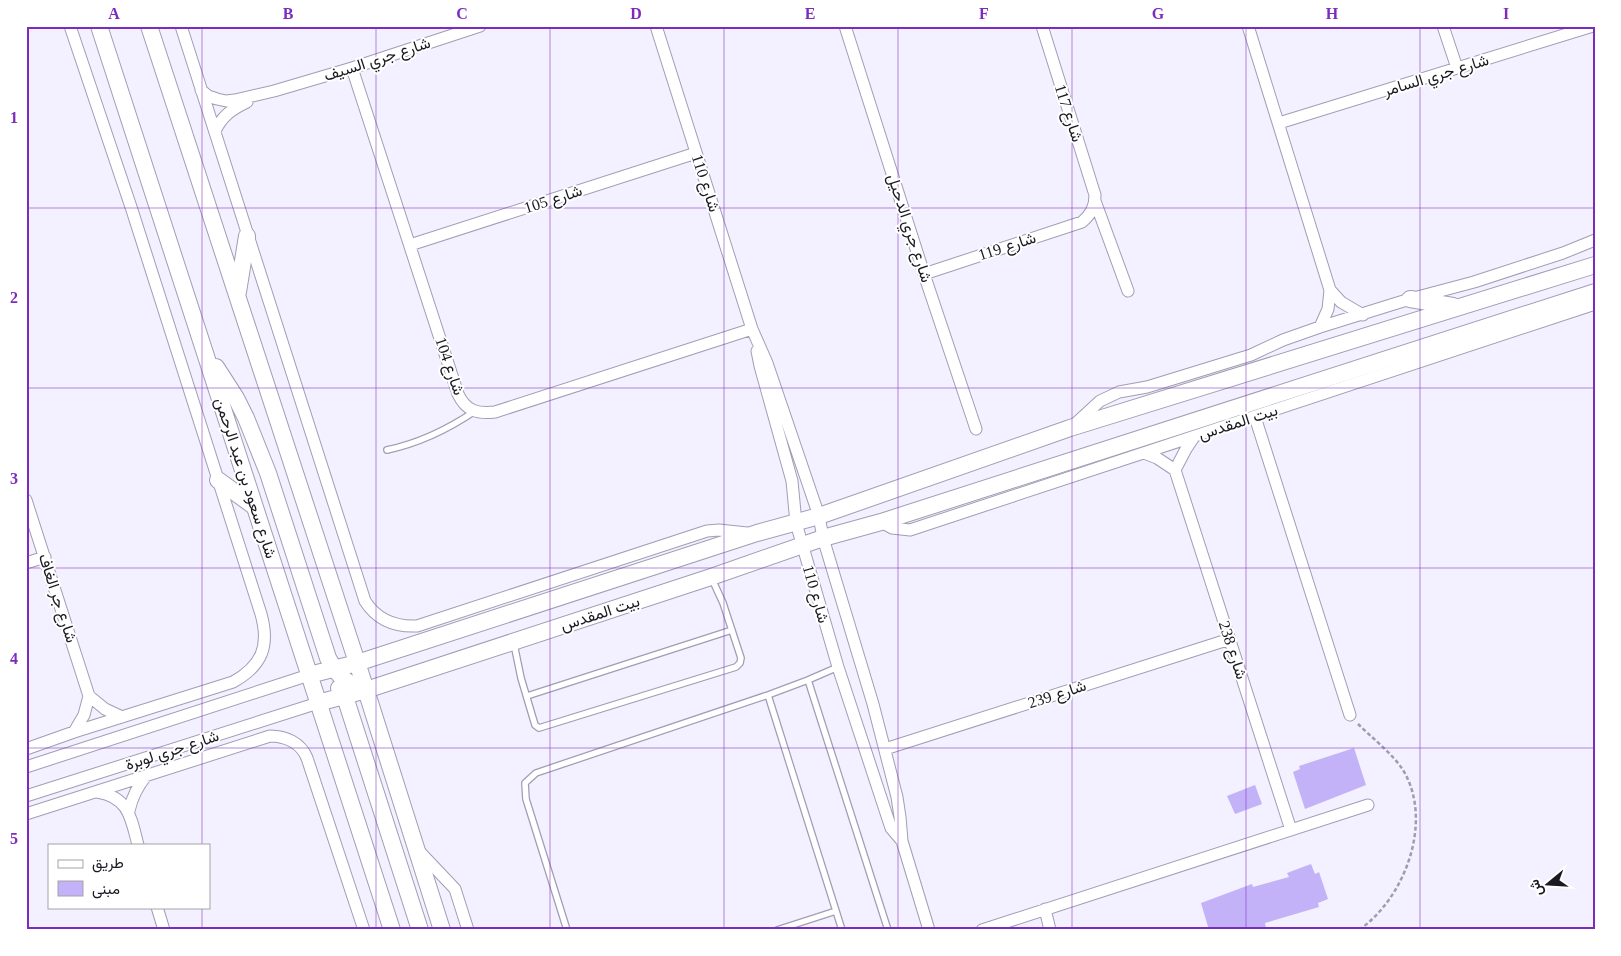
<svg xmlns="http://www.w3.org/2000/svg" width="1621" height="956" viewBox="0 0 1621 956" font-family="'Times New Roman',Vazirmatn,serif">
<rect width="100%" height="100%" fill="#f3f0ff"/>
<path fill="#c3b2f8" d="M1354,748L1366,785L1305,809L1293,772L1300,769L1299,766Z
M1255,785L1262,804L1235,814L1227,796Z
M1311,864L1315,874L1319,872L1328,899L1318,903L1319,907L1265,923L1266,928L1259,930H1209L1201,903L1252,884L1253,887L1289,877L1287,873Z"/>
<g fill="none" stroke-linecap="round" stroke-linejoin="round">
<g stroke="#a29db4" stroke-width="8">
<path id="lane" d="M387,450C420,443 447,430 475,411
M514,644L521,678L535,725L539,728L736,667L740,663L741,658L723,603L712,579
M838,667L808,680L768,695L842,930
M808,680L888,930
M527,696L732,630
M567,930L526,799L525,783L536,773L768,695
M777,930L836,911"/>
</g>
<g stroke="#a29db4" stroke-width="13">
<path id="street" d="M181,26L365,601C377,620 395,627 417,626L707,531L719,530L747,533
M656,26L752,329L767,363L819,516L823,538L873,704L897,797L900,817L902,841L929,930
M845,26L924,274L976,429
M1248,26L1330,290L1328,309L1320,327
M1443,26L1457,68
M352,68L458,394C466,411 477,414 495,412L752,329
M201,90L208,96L217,99L226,101L235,100L274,91L352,68L480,26
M1279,123L1593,26
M215,131C222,116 232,109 247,102
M1095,201L1128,291
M410,245L696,153
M924,274L1082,222C1091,214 1095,207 1095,195L1042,26
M1330,290L1341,302L1363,315
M757,351L760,366L792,481L796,523L838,667L887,816L891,828L902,841
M1255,417L1350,715
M1075,424L1100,401L1119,392L1147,387L1251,355L1283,340L1320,327L1410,299L1474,282L1563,253L1595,240
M1144,453L1157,458L1175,470L1291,830
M1175,470L1186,449L1194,437
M26,500L89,696L84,715L74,732
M881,522L892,528L910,530L1595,304
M26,563L45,557
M89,696L105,709L122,717
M26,749L74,732L233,682C262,666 270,646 261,614L132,210L70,26
M885,749L1230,639
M26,767L309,675
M97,792C129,797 131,818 138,845
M26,796L318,703
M129,811C132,797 137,787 146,776
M26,814L270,736C286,736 301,743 307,758L364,930
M419,851L455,889L468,930
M157,907L164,930
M1045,909L1050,930
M982,930L1368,805"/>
</g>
<g stroke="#a29db4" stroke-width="18">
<path id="secondary" d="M99,26L392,930
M149,26L366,690L442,930
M238,292L247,236
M1410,299L1453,306
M216,367L236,398L246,418L268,473L328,658C337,675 347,685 366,690
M218,480L255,507
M309,675L357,663L757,533L819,516L1070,428L1595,265
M339,688L347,703L420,930
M318,703L366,690L711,577L823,538L881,522L1595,292"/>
</g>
<path stroke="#9f9da9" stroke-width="2.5" stroke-dasharray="4 2.5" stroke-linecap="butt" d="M1358,724C1372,738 1392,753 1403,770C1434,821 1405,898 1359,930"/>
<use href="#lane" stroke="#fff" stroke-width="5.5"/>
<use href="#street" stroke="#fff" stroke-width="11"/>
<use href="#secondary" stroke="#fff" stroke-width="16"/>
</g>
<path fill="none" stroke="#7b2cbf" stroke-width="1" stroke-opacity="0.55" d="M202,26V845M376,26V930M550,26V930M724,26V930M898,26V930M1072,26V930M1246,26V930M1420,26V930M26,208H1595M26,388H1595M26,568H1595M26,748H1595M202,907V930"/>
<g text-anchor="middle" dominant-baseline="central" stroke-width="4" stroke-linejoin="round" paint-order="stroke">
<g font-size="16" fill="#1b1921" stroke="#fff">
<text transform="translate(377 59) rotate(-18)">شارع جري السيف</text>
<text transform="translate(1436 75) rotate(-17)">شارع جري السامر</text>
<text transform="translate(1069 113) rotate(72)">شارع 117</text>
<text transform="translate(706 183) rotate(72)">شارع 110</text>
<text transform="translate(553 199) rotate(-18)">شارع 105</text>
<text transform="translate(910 228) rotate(72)">شارع جري الدحيل</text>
<text transform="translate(1007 246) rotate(-18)">شارع 119</text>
<text transform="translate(450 366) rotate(71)">شارع 104</text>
<text transform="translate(1238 422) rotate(-18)">بيت المقدس</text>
<text transform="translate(246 478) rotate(72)">شارع سعود بن عبد الرحمن</text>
<text transform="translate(816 594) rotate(74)">شارع 110</text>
<text transform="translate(58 598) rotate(72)">شارع جر الغاف</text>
<text transform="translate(600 613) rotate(-18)">بيت المقدس</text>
<text transform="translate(1233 650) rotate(72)">شارع 238</text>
<text transform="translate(1057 694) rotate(-18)">شارع 239</text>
<text transform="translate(172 750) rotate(-18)">شارع جري لوبرة</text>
</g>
</g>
<rect width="1621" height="956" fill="none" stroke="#ffffff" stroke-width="55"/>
<rect x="48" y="844" width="162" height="65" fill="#ffffff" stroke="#a4a3a6"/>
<rect x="58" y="860" width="25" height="8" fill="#ffffff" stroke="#a4a3a6"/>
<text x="92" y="868" font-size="15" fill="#1b1921">طريق</text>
<rect x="58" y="881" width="25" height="15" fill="#c3b2f8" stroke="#a4a3a6"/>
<text x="92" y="894" font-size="15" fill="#1b1921">مبنى</text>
<g transform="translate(1548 884) rotate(252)" stroke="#ffffff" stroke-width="4" paint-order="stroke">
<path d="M0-4L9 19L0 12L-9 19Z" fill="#1b1921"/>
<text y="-8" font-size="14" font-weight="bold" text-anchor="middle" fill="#1b1921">ش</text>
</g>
<rect x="28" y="28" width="1566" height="900" fill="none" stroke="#7b2cbf" stroke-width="2"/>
<g font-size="16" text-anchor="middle" font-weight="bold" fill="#7b2cbf">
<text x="114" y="19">A</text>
<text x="288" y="19">B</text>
<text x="462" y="19">C</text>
<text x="636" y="19">D</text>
<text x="810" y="19">E</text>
<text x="984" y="19">F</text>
<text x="1158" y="19">G</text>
<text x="1332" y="19">H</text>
<text x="1506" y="19">I</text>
<text x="14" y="123">1</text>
<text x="14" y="303">2</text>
<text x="14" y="484">3</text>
<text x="14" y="664">4</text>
<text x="14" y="844">5</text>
</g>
</svg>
